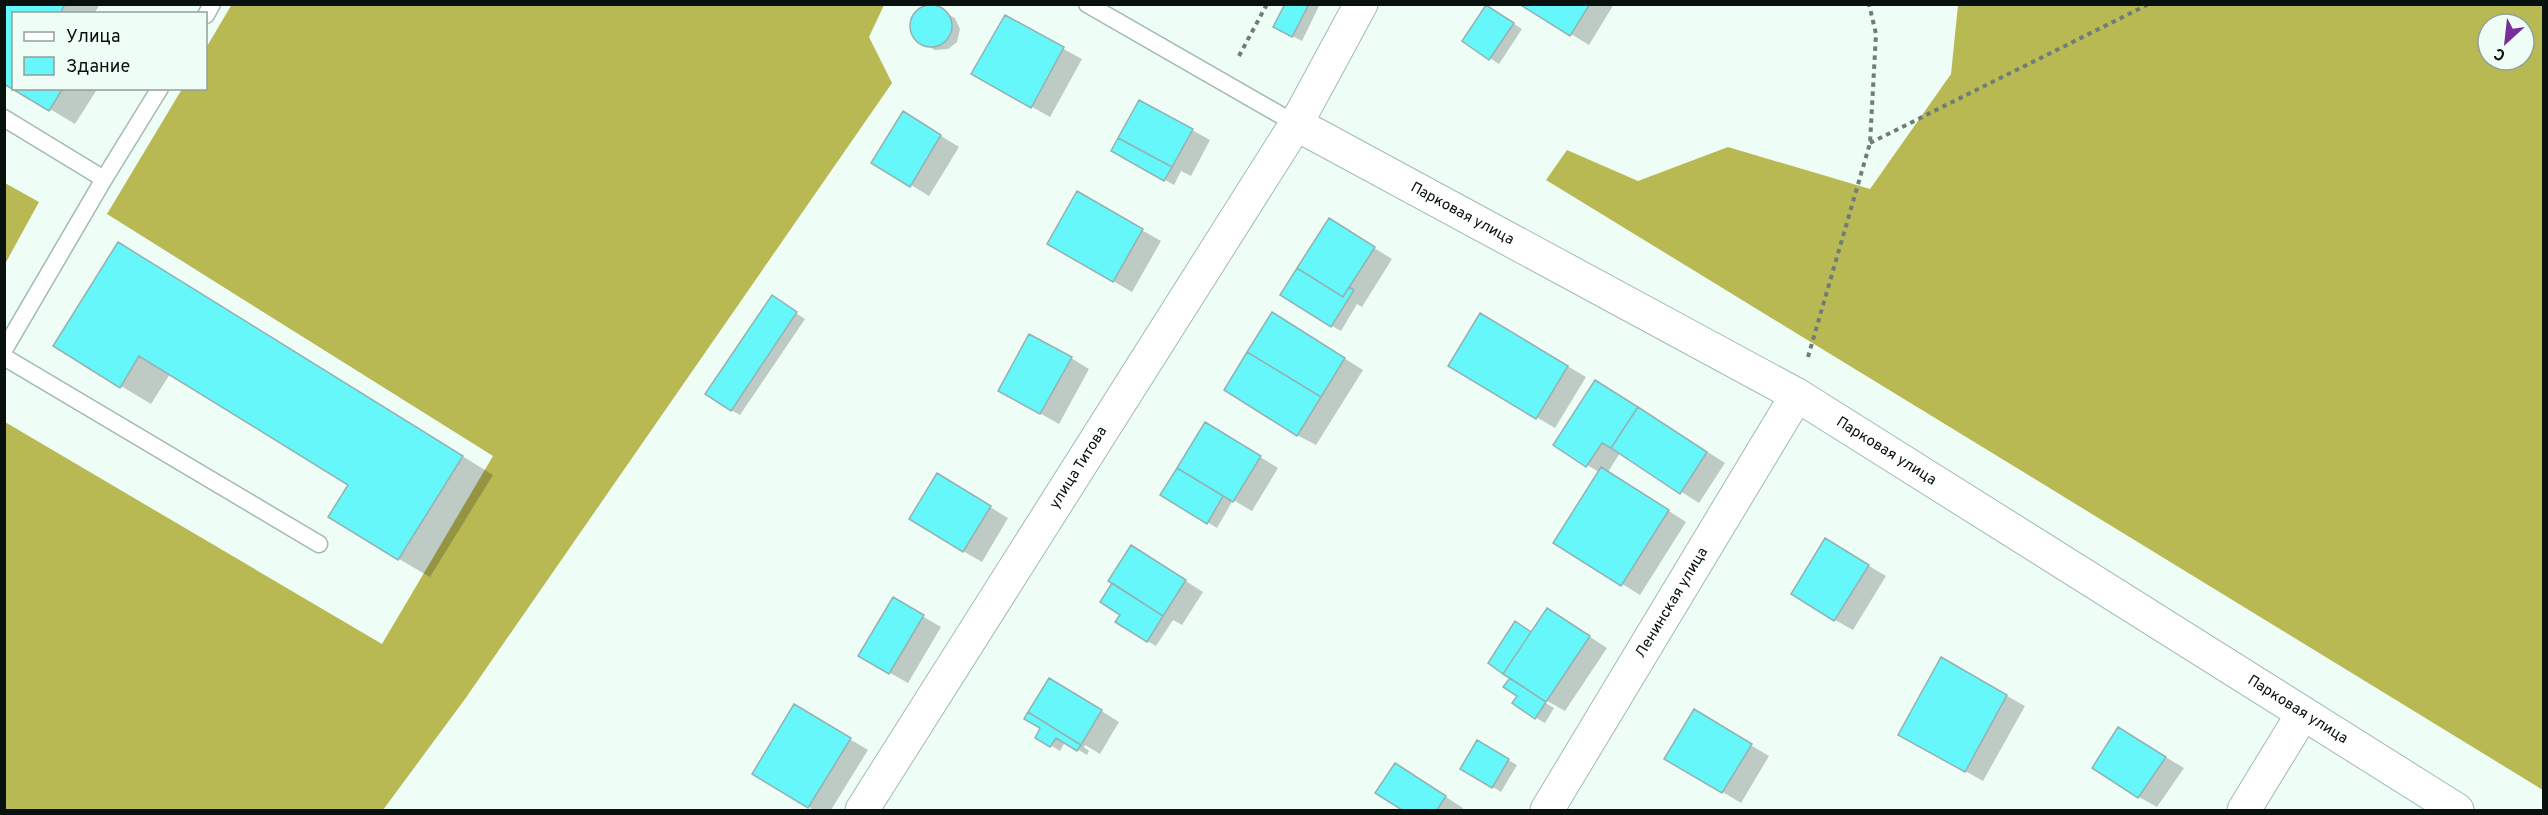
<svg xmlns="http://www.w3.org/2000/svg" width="2548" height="815" viewBox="0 0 2548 815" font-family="Overpass,sans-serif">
<rect width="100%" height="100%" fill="#eefef7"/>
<path fill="#b9b954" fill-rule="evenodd" d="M232,4L884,5L869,37L892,83L465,699L383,810H5V422L382,644L493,456L107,214L182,89L206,88V48Z
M1958,5H2543V790L1546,180L1567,150L1638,181L1728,147L1870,189L1951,74ZM2488,24H2524V60H2488Z
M5,183L39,202L5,264Z"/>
<path fill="#0003" d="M4,4H100L94,14H14Z
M1287,4H1320L1302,41L1284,32Z
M1522,4H1614L1589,45Z
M933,7L955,18L960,29L957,42L948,49L935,50L920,42L913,31V19L916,13L921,9Z
M1496,12L1522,29L1499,64L1464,41Z
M1005,17L1082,59L1050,117L973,74Z
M15,88H92L96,91L75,124Z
M922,124L959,147L929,196L911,185Z
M1192,130L1210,140L1191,176L1181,171L1174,185L1113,151Z
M1077,193L1161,241L1132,292L1049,244Z
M1347,231L1392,259L1362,307L1357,304L1341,331L1332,326Z
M149,262L493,475L430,577L399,559L350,484L170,374L151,404L121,386Z
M781,303L805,319L740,415L731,410Z
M1481,315L1586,377L1555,428L1450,366Z
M1290,324L1363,370L1316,445L1297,435Z
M1071,358L1089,369L1059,424L1018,401Z
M1614,392L1725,463L1699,503L1620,453L1608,472L1686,522L1640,595L1555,542L1599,472L1587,465Z
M1206,424L1278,468L1252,511L1233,500L1217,528L1162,494Z
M956,486L1008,518L982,562L963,551Z
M1825,540L1886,576L1853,630L1835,620Z
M1150,558L1203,592L1182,625L1173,620L1156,646L1147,641L1122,615V591Z
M893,599L941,627L908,683L860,656Z
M1566,621L1607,648L1565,711L1540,697L1539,699L1554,708L1545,723L1536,718L1519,695L1512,678L1532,633Z
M1941,659L2025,706L1983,781L1900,735Z
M1068,690L1119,722L1100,754L1085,745L1084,747L1089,751L1087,755L1065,742L1060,751L1037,737Z
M795,706L868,750L831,810H814L754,774Z
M1712,722L1769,756L1741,803L1666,758Z
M2137,740L2184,768L2157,807L2139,797Z
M1477,742L1517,765L1501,792L1462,768Z
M1414,776L1463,808L1462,810H1404L1377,793Z"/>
<path fill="#65f7f9" stroke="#95b1b2" stroke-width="1.5" d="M4,4H65L60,14H14V88H63L49,111L4,84Z
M1285,4H1309L1292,37L1273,27Z
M1519,4H1590L1570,36Z
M1486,5L1514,23L1489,60L1462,41Z
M910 26a21 21 0 1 1 42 0a21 21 0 1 1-42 0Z
M1005,15L1064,47L1031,108L971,74Z
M1139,100L1193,129L1172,167L1118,138Z
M903,111L941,135L910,187L871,163Z
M1118,138L1172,167L1164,181L1111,151Z
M1077,191L1143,229L1113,282L1047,244Z
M1329,218L1375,247L1343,297L1297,268Z
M118,242L463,456L398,560L328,517L348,485L139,356L120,388L53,346Z
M1297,268L1343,297L1349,287L1354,290L1331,327L1280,295Z
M772,295L797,312L731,411L705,394Z
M1272,312L1345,358L1321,397L1247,352Z
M1480,313L1568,366L1536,419L1448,366Z
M1029,334L1072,357L1040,414L998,391Z
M1247,352L1321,397L1297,436L1224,390Z
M1595,380L1638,407L1611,448L1602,443L1586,467L1553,445Z
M1638,407L1707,452L1680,494L1611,448Z
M1205,422L1261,456L1233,502L1177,468Z
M1601,467L1669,510L1621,586L1553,543Z
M1177,468L1223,496L1207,524L1160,495Z
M937,473L991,506L963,552L909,519Z
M1825,538L1869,565L1834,621L1791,594Z
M1131,545L1186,580L1163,616L1108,581Z
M1112,583L1163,616L1147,642L1115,622L1120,615L1100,602Z
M893,597L924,615L889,674L858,656Z
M1547,608L1590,636L1546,702L1503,674Z
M1515,621L1531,632L1503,674L1488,663Z
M1941,657L2007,695L1965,772L1898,735Z
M1049,678L1102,710L1081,745L1028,712Z
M1510,678L1546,702L1535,719L1512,703L1517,696L1503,687Z
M794,704L851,738L808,808L752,774Z
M1694,709L1752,744L1722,793L1664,759Z
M1028,712L1081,745L1077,751L1056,738L1050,747L1035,738L1040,728L1024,719Z
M2118,727L2166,757L2138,798L2092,768Z
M1477,740L1509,759L1492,788L1460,769Z
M1395,763L1446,796L1437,810H1402L1375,793Z"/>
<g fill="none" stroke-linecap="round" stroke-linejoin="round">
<g stroke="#a1bbb0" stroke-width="19">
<path id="service" d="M1087,4L1296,124
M206,15L212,4
M4,118L104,179
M4,350L104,179L160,88
M4,357L319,544"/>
</g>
<g stroke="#a1bbb0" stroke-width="35">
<g id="minor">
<path id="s1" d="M1296,124L1797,395L2457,810"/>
<path id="s2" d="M1547,810L1797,395"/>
<path d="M2244,810L2302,715"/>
</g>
</g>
<g stroke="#a1bbb0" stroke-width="35">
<g id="tertiary">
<path id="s3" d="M862,810L1296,124L1361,4"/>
</g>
</g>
<path stroke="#707c77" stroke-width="4" stroke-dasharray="4.5 4.5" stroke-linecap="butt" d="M1239,56L1267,4
M1870,143L2149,4
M1808,357L1870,143L1876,34L1869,4"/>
<use href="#service" stroke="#fff" stroke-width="16"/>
<use href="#minor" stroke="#fff" stroke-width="33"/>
<use href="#tertiary" stroke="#fff" stroke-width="33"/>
</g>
<g text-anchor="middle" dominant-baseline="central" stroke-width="4.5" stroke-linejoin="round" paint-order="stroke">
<g font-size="15" fill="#08110e" stroke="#eefef7">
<text stroke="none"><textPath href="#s1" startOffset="189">Парковая улица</textPath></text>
<text stroke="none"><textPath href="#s1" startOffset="675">Парковая улица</textPath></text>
<text stroke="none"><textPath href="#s3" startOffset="405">улица Титова</textPath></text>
<text stroke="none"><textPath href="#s2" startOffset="242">Ленинская улица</textPath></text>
<text stroke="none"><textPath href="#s1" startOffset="1161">Парковая улица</textPath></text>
</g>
</g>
<rect width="2548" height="815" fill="none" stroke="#08110e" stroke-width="12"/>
<rect x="12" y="12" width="195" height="78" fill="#eefef7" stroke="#929f9a" stroke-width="1.5"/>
<rect x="24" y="32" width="30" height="9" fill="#ffffff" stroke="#929f9a" stroke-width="1.5"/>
<text x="66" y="42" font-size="18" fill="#08110e">Улица</text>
<rect x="24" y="57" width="30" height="18" fill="#65f7f9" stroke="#929f9a" stroke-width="1.5"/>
<text x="66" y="72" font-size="18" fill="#08110e">Здание</text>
<g transform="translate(2506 42) rotate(207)"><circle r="28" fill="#eefef7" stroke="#929f9a" stroke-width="1.5"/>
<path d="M0-4.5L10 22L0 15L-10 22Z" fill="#7a2c9d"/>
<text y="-9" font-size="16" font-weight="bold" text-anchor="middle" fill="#08110e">С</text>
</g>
</svg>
